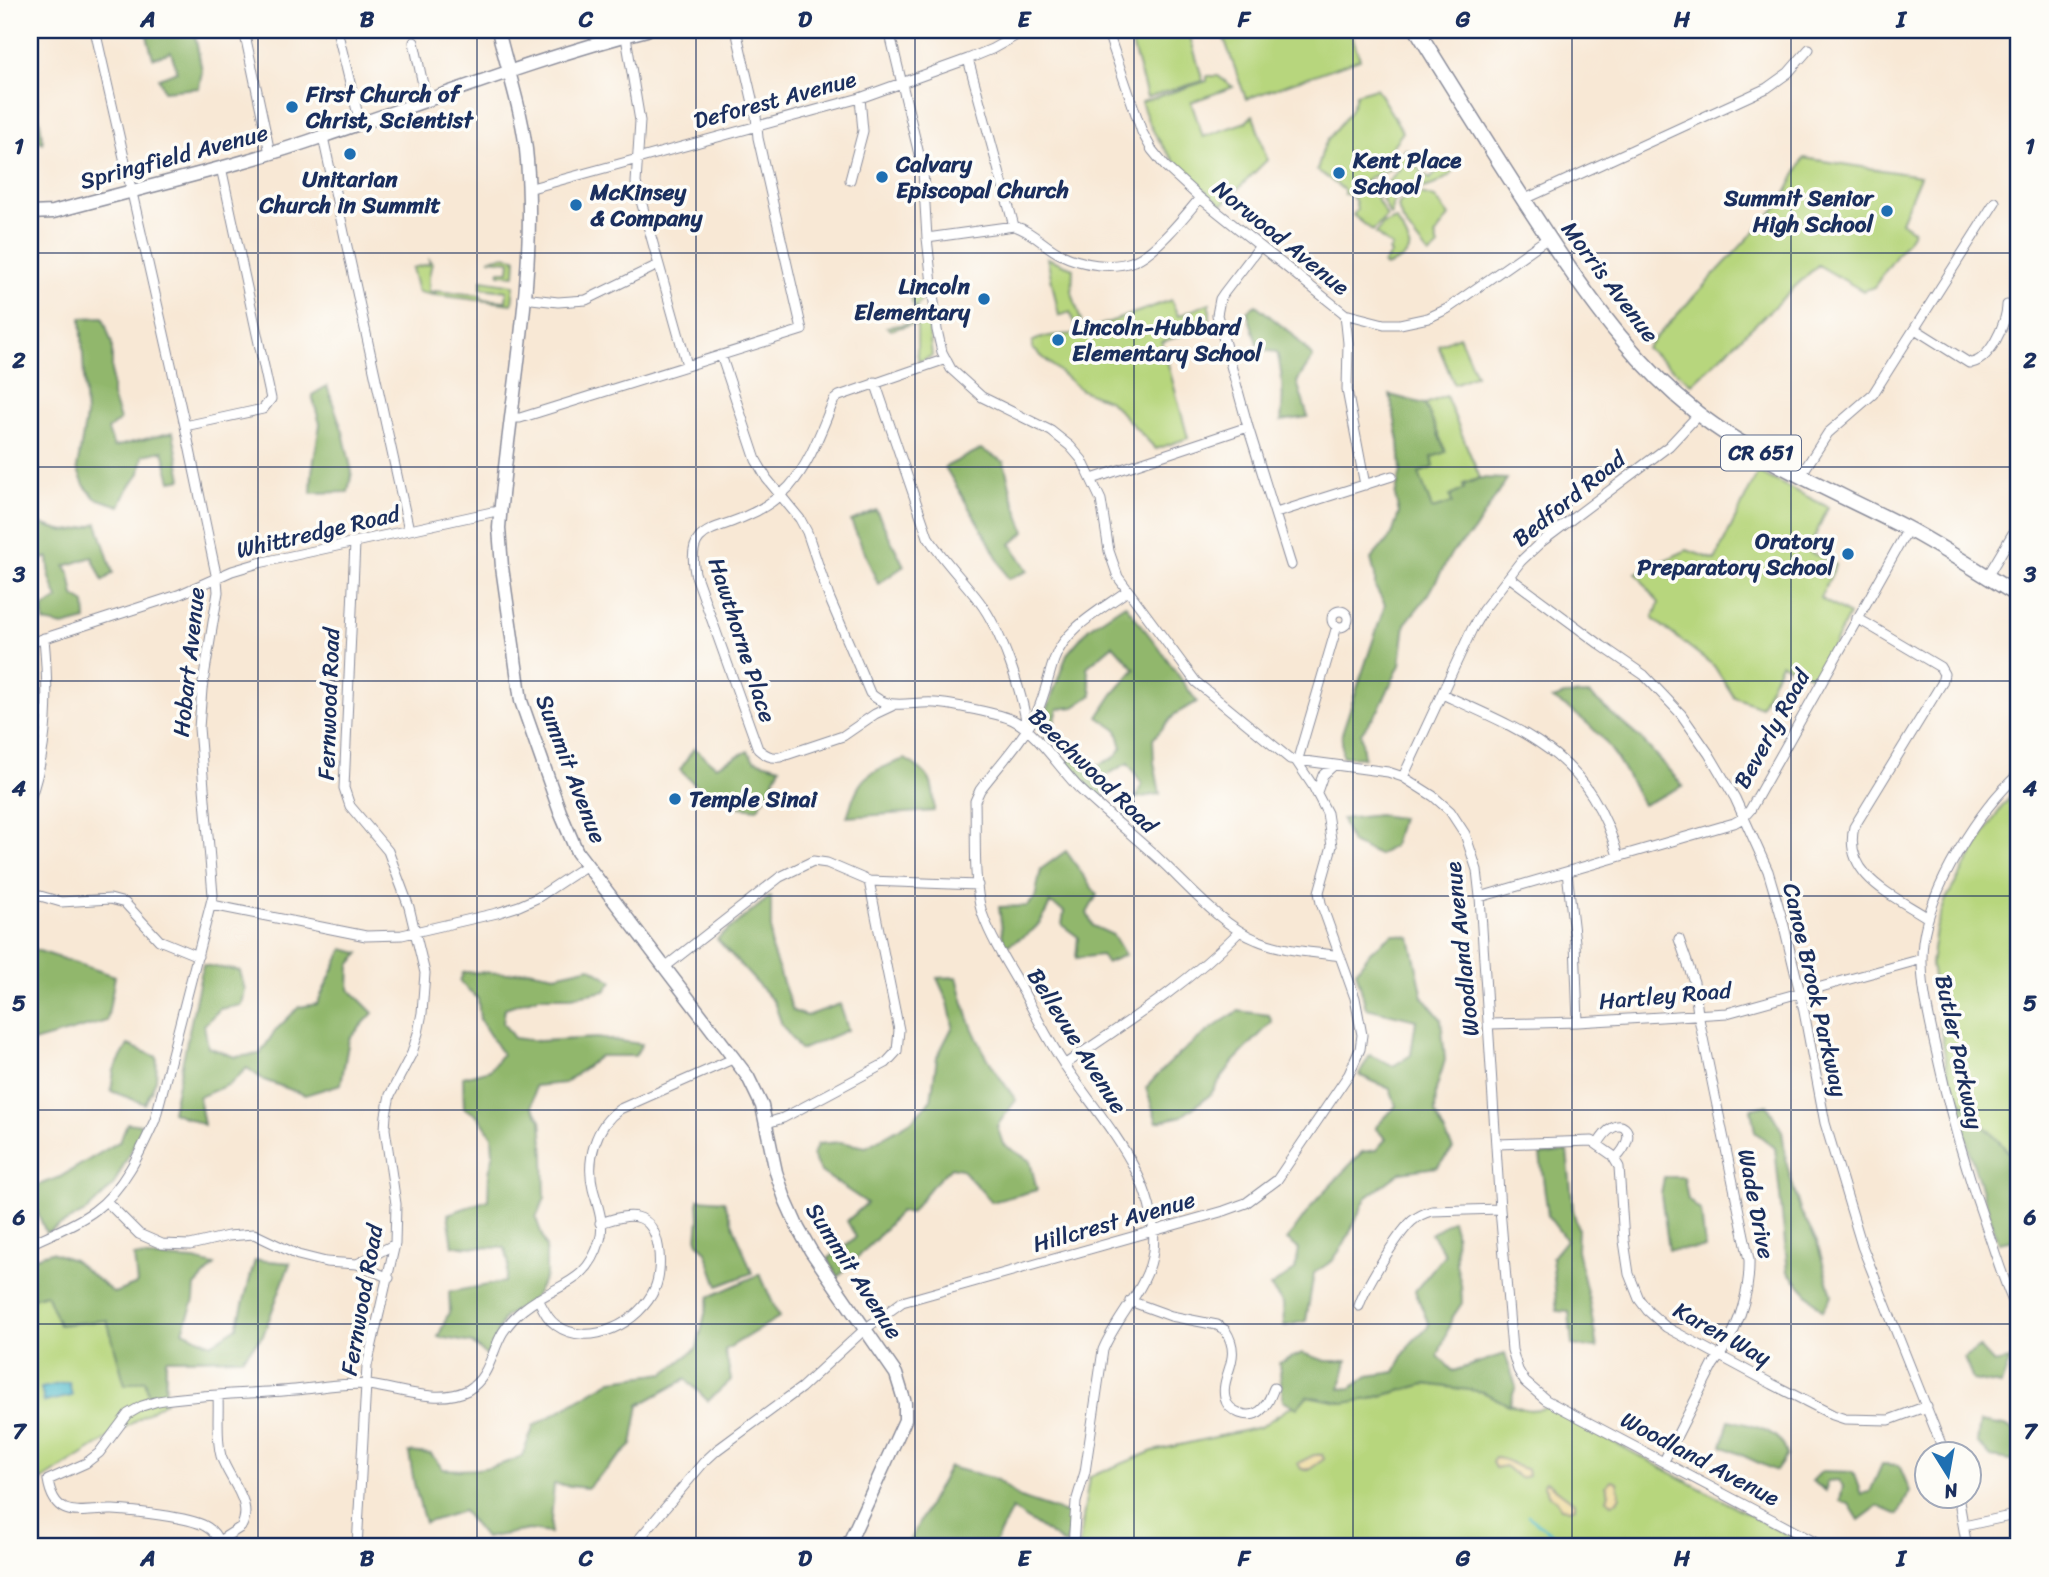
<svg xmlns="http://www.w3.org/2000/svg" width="2049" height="1577" viewBox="0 0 2049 1577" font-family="Sriracha,sans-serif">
<rect width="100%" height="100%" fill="#fdfcf7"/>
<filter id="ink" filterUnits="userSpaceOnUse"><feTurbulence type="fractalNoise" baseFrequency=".0143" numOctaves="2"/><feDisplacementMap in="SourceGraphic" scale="14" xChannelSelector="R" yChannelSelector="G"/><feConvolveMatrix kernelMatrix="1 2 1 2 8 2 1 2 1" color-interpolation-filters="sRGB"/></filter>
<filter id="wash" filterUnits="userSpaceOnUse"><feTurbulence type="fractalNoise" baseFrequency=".00686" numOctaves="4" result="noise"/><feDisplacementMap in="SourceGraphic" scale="28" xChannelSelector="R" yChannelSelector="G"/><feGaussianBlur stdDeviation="1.57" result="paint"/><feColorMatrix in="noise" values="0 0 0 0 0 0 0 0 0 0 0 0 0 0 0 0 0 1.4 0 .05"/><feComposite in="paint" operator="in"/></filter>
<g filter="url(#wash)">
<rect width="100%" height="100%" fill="#f8e8d5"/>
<path fill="#b7d67d" stroke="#69826e" stroke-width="2" d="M1128,30H1188L1203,81L1147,97Z
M1241,30H1350L1360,59L1246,99L1224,38L1240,32Z
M1207,76H1218L1233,87L1191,102L1203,137L1246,122L1253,115L1267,160L1222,205C1186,174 1157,151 1142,105V102L1207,81Z
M1376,88L1403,132L1391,148L1400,155L1406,149L1410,153L1406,157L1430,179L1446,163L1453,173C1447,177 1440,183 1433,185C1418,191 1388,191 1392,214L1390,215L1379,193L1400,168L1398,166L1368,178L1350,195L1344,194V190L1317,170C1321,161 1321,150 1326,143C1337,125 1353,115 1356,94Z
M1804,158L1920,176L1901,222L1914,231L1874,287L1863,291L1818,265L1692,384L1646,348L1781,203Z
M1369,182H1371L1378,201L1387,216L1373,231L1353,215L1357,210L1355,200L1352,197Z
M1421,194L1435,198L1449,216L1435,236L1438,247L1429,255C1422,246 1391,212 1400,202C1404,198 1415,196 1421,194Z
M1396,219C1411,244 1420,255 1386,266L1383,264L1391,254L1389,251L1392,247L1376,234L1383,224Z
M503,256L516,258L515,275L499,274V271H509L510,261L489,259Z
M1047,258L1073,268L1072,292L1084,331L1171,300L1178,316L1210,303V325L1162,342L1188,438L1156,449L1110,401L1081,390L1032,348V342C1045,334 1063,335 1078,334L1070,312L1059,316Z
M429,260L432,263L429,276V291L433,292V295L418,292L412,268L429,264Z
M482,280L514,285L512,304L435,295V291L481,295V299L506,301L507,291L481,288Z
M924,282L925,298L919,303L913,315L915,307L912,303L911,284Z
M928,321L932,356L919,362L917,352V326L912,324L891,330L887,327Z
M1459,336L1476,375L1454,384L1438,345Z
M1446,396L1480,478L1463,484L1465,489L1453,503L1432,509L1418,473L1434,467L1431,457L1445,452L1425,404Z
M1758,472L1828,507L1808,551L1836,565L1820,598L1849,615L1816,678L1781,663L1761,707L1734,697L1714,666L1653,619L1659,603L1636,573L1687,550L1715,560Z
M2019,789V1163L1960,1100L1948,1075L1931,964L1936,929L1946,899L1993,820L2004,804Z
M30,1255L31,1258L146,1315L211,1344L237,1327L255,1260L290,1263L263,1335L242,1358L166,1359L165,1402L30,1488Z
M1425,1384C1443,1386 1462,1387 1480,1391C1506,1398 1519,1417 1548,1407L1810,1547H1079L1089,1477L1153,1451L1260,1427L1307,1396L1325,1399H1370Z"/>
<path fill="#91b76c" stroke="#567365" stroke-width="2" d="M153,30H194L202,71L199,88L164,91L159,78L177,71L171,52L153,58L146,32Z
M30,56L43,143L30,138Z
M1256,305L1293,335L1313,357L1297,382L1308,417L1281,421C1284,397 1283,375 1277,352L1259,350L1247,311Z
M103,317L112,344V396L120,420L108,430L114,447L173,432L182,479L171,481L163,451L143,455L140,473L128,489L120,506L95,498L84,485L77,468L86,417L81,318Z
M327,386L343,432L352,472L348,492L311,493L312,472L320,424L312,395Z
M1390,395L1425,404L1446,452L1432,457L1434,467L1419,473L1432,509L1452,503L1450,496L1464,489L1463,485L1480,478L1507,479L1473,532L1452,552L1429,594L1405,624L1400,665L1379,709L1361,733L1364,758L1342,756V733L1385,605L1375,587V575L1371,559L1392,535L1399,513L1395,496L1401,471L1399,441Z
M981,449L1004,462L1012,495L1025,532L1011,544L1028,571L1008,579L988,540L945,467Z
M876,510L904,566L878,584L851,521Z
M30,519C58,531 68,536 97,523L113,573L103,581L92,557L65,566L70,574L74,596L85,603L86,620L63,626L44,622L43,608L58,599L50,578L48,557L30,564V545L33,543L34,531L30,528Z
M1125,604L1162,652L1197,702L1175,714L1153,739L1154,762L1160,794L1136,798L1142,784L1128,763L1107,775L1102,800L1065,763L1072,758L1091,768L1114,758L1122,748L1117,730L1098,717L1113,694L1135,669L1113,645L1087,667L1092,695L1074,707L1058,709L1049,741L1040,730L1067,654L1089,628Z
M1589,694L1643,741L1683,786L1643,805C1616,755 1604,729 1553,699L1564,695Z
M694,748L716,766L748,751L754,760L780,767L767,795L757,809L740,807L714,792L705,794L680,770Z
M905,759C932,774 934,782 934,811L847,817C860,775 864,774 905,759Z
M1378,815L1401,818L1393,846L1379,855L1351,843L1342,819Z
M1066,851L1097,895L1087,913L1093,926L1113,935L1125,955L1106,963L1101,955L1076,958L1078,937L1062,925L1064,911L1050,903C1039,930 1030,934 1004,947L999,907L1027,906L1035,898L1041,869Z
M771,896V948L793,1011L807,1016L840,1004L848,1030L800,1050L782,1025L774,1002L717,939Z
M1393,934L1410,937L1423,997L1441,1019L1445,1060L1436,1090L1435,1113L1453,1149L1437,1167L1401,1172L1366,1198L1345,1243L1332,1261L1314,1273L1306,1321L1284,1326L1283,1303L1270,1287L1295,1270L1299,1249L1287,1240L1314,1203L1362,1152L1376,1150L1386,1139L1375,1128L1396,1106L1390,1089L1359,1075L1370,1055L1393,1066L1411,1055L1416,1020L1366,1008L1356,971L1371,951Z
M30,948L115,976L107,1021L30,1043Z
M343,949L360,953L350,965L349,989L373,1013L349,1039L341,1084L305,1095L264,1080L247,1068L230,1084L199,1097L204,1125L172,1112L203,965L240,971L245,990L242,1005L220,1009L204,1025L208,1047L235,1057L260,1054L275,1031L299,1007L317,1004Z
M590,967L612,981L605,991L571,997H538L505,1008L503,1023L514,1038L539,1041L597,1038L642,1044L635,1056H600L565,1083L535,1086L532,1106L541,1120L544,1156L545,1198L536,1218L546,1247V1276L534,1298L504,1318L487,1356L472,1343L438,1337L450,1310L449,1292L505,1282L509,1265L505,1248L453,1246L448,1214L488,1200L489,1173L493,1156L492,1136L478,1116L464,1108L463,1077L490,1070L502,1054L480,1020L478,999L460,982L463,972L509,973L528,970L555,975Z
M957,977C961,991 964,1006 969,1019C980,1049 997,1074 1016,1100L997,1126L1003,1144L1030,1161L1037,1190L992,1202L961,1169L951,1167L932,1186L910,1213L900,1211L876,1239L838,1277L828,1259L856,1237L847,1221L867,1203L821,1172L812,1156L818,1144L840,1142L866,1147L911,1121L931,1100L937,1057L953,1026L948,1002L937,978Z
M1238,1011L1269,1015L1272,1022L1233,1062L1210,1095L1182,1116L1157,1122L1146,1088C1173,1056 1203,1033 1238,1011Z
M128,1045L157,1057L156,1080L145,1104L111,1091L114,1070Z
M1948,1075L1960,1100L2019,1163V1239L1999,1243L1972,1160Z
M1767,1105L1782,1131L1787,1165L1800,1210L1817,1242L1832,1295L1823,1311L1788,1272L1775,1148L1755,1132L1751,1109Z
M127,1123L144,1125L113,1186L87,1211L46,1233L30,1194V1188L60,1177L120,1141Z
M1567,1151L1573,1209L1578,1229L1577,1250L1590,1305L1597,1348L1572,1345L1569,1312L1557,1311L1552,1257L1566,1240L1548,1216L1540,1155Z
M1664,1177H1684L1688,1200L1701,1211L1705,1248L1669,1250L1661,1195Z
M698,1199L724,1201L752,1273L718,1286L706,1252L697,1241L699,1218Z
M1452,1220L1455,1231L1456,1264L1461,1284L1462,1303L1452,1318L1438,1356L1453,1371L1505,1354L1516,1386L1509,1405L1483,1392L1425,1384L1370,1399L1344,1403L1307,1396L1297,1408L1283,1400L1279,1363L1302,1353L1326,1361H1347L1340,1389L1351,1388L1368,1376L1395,1372C1400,1361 1405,1350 1413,1341C1419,1335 1425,1333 1429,1325L1415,1291L1445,1254L1431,1234Z
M51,1252L73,1260L114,1293L137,1284L134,1256L194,1260L215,1265L195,1286L194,1300L183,1331L211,1344L237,1327L255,1260L290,1263L263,1335L242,1358L166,1359L165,1396L149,1398L145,1380L125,1385L107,1320L59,1325L46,1294L30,1299V1255L32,1258Z
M760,1274L779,1317L725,1350L731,1380L708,1401L686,1379L639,1405L632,1445L587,1488L554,1484L550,1533L529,1530L485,1538L463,1511L425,1523L414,1484L409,1452L431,1454L443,1469C472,1471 495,1469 522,1456L534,1426L612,1380L665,1373L697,1348L709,1297Z
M1979,1347L1994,1363L2010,1360L2001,1385L1973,1380L1964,1358Z
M1729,1420C1751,1425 1781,1429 1787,1455L1776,1471L1722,1446Z
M1980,1422L2004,1426L2019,1433L2018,1461L1991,1457L1977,1442Z
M1882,1464L1899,1465L1910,1491L1898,1515L1878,1506L1859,1520L1849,1504L1840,1501L1843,1486L1838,1480L1827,1481L1826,1491L1812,1481L1822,1471L1853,1472L1861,1494L1870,1492Z
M949,1467L996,1479L1020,1498L1072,1515L1066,1545L1012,1509L993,1547H906Z"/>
<path fill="#eeda9e" stroke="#84847e" stroke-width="2" d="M1314,1455H1322L1324,1459L1310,1469H1301L1298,1463Z
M1495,1458C1508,1458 1515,1468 1527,1469L1528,1476L1520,1478L1505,1466L1495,1468L1492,1462Z
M1611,1480L1617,1482L1620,1496L1617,1501L1612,1503L1607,1499L1609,1493L1606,1486Z
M1545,1481C1556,1487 1564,1496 1575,1502V1507L1569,1509L1561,1508L1555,1499L1549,1496L1543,1484Z"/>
<path fill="#4ebac9" stroke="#347494" stroke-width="2" d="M69,1382L72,1396L44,1402L41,1388Z"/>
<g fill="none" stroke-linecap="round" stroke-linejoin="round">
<path stroke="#4ebac9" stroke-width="2.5" d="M1528,1516L1570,1547"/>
</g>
</g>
<g filter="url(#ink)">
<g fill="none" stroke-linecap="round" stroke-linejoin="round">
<g stroke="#8a8c9a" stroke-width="11">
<path id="street" d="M244,30L270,153
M337,30L360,123
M889,30L923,171L927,238L937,330L942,352L951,369L982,397L1051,431L1070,446L1082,460L1101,500L1109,551L1118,577L1196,682L1290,759L1388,772L1403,777L1433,796L1450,811L1465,834L1477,870L1480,897L1500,1209L1512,1350L1518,1370L1525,1382L1546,1400L1824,1547
M1107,30L1142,132L1152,150L1165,166L1200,198L1345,314L1384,324H1400L1428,318L1447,309L1548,238
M625,31L640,121L636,183L687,365
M414,42L426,99
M968,59L1014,226
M323,137L409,530
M850,180L863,131L860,98
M528,189L860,98L968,59L992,49L1026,30
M1523,200L1767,88L1788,73L1809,49
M927,238L1014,226C1032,231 1044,246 1060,254C1080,264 1112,270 1134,261C1155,253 1185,216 1200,198
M1260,246L1224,293L1220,299L1217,315L1248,427L1291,565
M523,298L558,302L586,300L658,265
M1345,314L1348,343L1347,390L1365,485
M1915,329L1969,363C1989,363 2007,323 2007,305
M721,355L756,460L767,479L800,519L807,532L829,597L870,693C889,712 911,701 935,703C950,704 1001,714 1013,720C1036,731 1061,770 1079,788C1105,813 1133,835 1159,859C1187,885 1222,926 1257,940C1282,951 1314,952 1340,956
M875,382L928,537C943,560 962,579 979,601C1001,630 1023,693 1027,728
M512,418H520L802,330L758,138L756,116L736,30
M185,426L263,409L271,399L221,167
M1801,475L1828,433L1873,394L1995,202
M1092,479L1248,427
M1276,513L1392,476
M355,543L344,788L350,806L388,851L409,907L425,973L422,1013L418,1033L412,1053L390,1095L386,1115L385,1129L396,1204L395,1244L367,1366L357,1547
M1509,577L1602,646L1644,675L1681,714L1709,754L1735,798L1768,871L1783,922L1802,1001L1825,1123L1862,1246L1945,1454
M1987,577L2019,523
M1332 619a8 8 0 1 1 16 0a8 8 0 1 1-16 0Z
M1857,618L1940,667L1944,674L1942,683L1854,827C1842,876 1895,896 1928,918
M30,643L178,595L232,571L259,563L492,512H500
M1442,694C1529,733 1590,756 1618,856
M892,706L875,714L843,736L780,757C771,758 766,756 758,749L695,573C686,529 712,531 744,517C761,510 776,500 789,487C811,462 821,430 834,400L839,396L946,359
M2019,774C1979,809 1930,888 1923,942C1919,976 1927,1008 1934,1041C1948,1108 1966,1171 1989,1235C1998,1261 2006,1289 2019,1314
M1403,777L1472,629L1483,610L1521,561L1540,543L1669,446L1699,414
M1317,792L1323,775L1333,766
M30,799C49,746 49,693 44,638
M1567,872L1575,942L1578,1022
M30,893L61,902L110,899L125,903L159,940L198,956
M1480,897L1734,823L1743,818L1750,810L1908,529
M212,905L366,936L402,935L497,913L519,906L537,898L587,865
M665,967L780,877L813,861L827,863L869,881L978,885
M1489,1024L1578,1022L1727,1013L1922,959
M1064,1065C1126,1023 1188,984 1240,931
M767,1123L783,1118L886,1063L897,1051L899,1030L869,881
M1498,1144L1592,1141L1612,1155L1619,1167L1624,1241L1629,1274L1639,1299L1648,1311L1666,1327L1772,1384L1833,1415L1845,1419L1889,1420L1927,1406
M1598,1144C1617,1109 1644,1131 1615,1159
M106,1201L139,1234L162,1244L190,1245L228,1236L254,1234L298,1255L326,1262L357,1264L389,1278
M30,1244C51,1234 75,1225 94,1211C123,1190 141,1151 155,1120L213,895L199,728L202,689L218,592L217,579L185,426L95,30
M357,1264L395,1244
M538,1299C543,1308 547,1319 556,1325C589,1349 640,1323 655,1288C663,1269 662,1223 637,1217C626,1214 611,1220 600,1223
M1130,1301L1171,1316L1217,1325L1225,1330C1244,1359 1220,1374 1225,1398C1228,1412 1249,1420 1260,1411C1268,1405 1270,1397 1274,1388
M1359,1306C1365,1287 1397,1235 1412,1221C1418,1216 1424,1213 1432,1211L1500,1209
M218,1396C219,1415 216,1439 221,1456C228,1479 255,1503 241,1527L219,1541
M1664,1461L1713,1365C1736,1336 1750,1296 1749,1260L1698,1014L1694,982L1679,939
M1958,1496L1967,1547
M1964,1526L2010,1516L2019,1512
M221,1547C218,1538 213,1530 205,1526C189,1517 132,1511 113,1510C83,1509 55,1523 48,1480L86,1463L99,1453L128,1414L142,1406L158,1401C203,1394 250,1394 295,1390C319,1388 346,1382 369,1385C399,1389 439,1405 468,1390C490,1377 491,1352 503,1332C509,1323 516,1315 524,1309C556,1283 587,1286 600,1240C605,1224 597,1204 593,1189C586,1160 595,1126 620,1109L735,1058
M510,1547L554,1544L571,1547
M628,1547L639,1539L704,1462L717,1450L801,1388L865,1329L902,1302L1224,1211L1246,1203L1277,1180L1349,1074L1360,1049L1362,1035L1355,998L1321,903L1319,892L1332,846L1327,813L1313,786L1297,762L1337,626
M1073,1547L1076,1502L1085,1472L1103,1350C1116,1317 1149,1287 1153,1251C1161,1181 1102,1121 1066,1067C1050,1044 1037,1018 1024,993C1009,967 992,941 982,913C973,885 976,832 975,801L980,790C999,765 1023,740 1037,712C1045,695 1048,677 1054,660C1065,628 1101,610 1127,591"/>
</g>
<g stroke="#8a8c9a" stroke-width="15">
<path id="secondary" d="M498,30C508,72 524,117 527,160C537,281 508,408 499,528L502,567L521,701L560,812L577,852L748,1077L762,1106L776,1172L785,1199L798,1228L811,1251L896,1374L905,1403V1420L847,1547
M30,213L53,212C144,187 236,167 324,136C432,100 537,58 647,30"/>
</g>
<g stroke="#8a8c9a" stroke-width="17">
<path id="primary" d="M1417,30C1462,103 1508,177 1556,249C1597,310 1639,367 1697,413C1756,459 1838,493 1906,528C1944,548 1982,574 2019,596"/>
</g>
<use href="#street" stroke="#fff" stroke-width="9"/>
<use href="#secondary" stroke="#fff" stroke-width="12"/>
<use href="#primary" stroke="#fff" stroke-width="14"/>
</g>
</g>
<path fill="none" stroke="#1b2f5e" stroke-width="2" stroke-opacity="0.55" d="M258,30V1547M477,30V1547M696,30V1547M915,30V1547M1134,30V1547M1353,30V1547M1572,30V1547M1791,30V1547M30,253H2019M30,467H2019M30,681H2019M30,896H2019M30,1110H2019M30,1324H2019"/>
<g fill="#1f6fb2" stroke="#fdfcf7" stroke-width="2.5">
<circle cx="292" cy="107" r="7"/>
<circle cx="350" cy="154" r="7"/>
<circle cx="1339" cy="173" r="7"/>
<circle cx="882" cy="177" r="7"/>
<circle cx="576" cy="205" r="7"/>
<circle cx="1887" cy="211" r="7"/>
<circle cx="984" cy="299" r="7"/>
<circle cx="1058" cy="340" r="7"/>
<circle cx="1848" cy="554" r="7"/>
<circle cx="675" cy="799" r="7"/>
</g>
<g text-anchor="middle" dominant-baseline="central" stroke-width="7" stroke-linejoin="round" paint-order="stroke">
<rect fill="#fdfcf7" stroke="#5f6c8c" stroke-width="2" x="1721" y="435.5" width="80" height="35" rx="5"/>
<g font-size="21" font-weight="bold" fill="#1b2f5e">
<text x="1761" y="453">CR 651</text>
</g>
<g font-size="23" font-weight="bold" fill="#1b2f5e" stroke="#fdfcf7" text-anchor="start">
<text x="306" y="94">First Church of<tspan x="306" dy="26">Christ, Scientist</tspan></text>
<text x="1353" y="160">Kent Place<tspan x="1353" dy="26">School</tspan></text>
<text x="896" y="164">Calvary<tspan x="896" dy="26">Episcopal Church</tspan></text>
<text x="350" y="179" text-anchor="middle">Unitarian<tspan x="350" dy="26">Church in Summit</tspan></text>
<text x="590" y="192">McKinsey<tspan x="590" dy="26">&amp; Company</tspan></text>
<text x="1873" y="198" text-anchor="end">Summit Senior<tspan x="1873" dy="26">High School</tspan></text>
<text x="970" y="286" text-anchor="end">Lincoln<tspan x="970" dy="26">Elementary</tspan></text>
<text x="1072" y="327">Lincoln-Hubbard<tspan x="1072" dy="26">Elementary School</tspan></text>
<text x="1834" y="541" text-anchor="end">Oratory<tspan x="1834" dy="26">Preparatory School</tspan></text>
<text x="689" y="799">Temple Sinai</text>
</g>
<g font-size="23" fill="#1b2f5e" stroke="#fdfcf7">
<text transform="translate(775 100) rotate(-15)">Deforest Avenue</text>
<text transform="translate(174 157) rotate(-15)">Springfield Avenue</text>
<text transform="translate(1281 238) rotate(39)">Norwood Avenue</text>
<text transform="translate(1610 282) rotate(53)">Morris Avenue</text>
<text transform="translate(1569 499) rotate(-39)">Bedford Road</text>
<text transform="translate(318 532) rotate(-13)">Whittredge Road</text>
<text transform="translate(742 640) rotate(72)">Hawthorne Place</text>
<text transform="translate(189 662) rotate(-84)">Hobart Avenue</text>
<text transform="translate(329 704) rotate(-88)">Fernwood Road</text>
<text transform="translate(1772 729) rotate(-61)">Beverly Road</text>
<text transform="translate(571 769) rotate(69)">Summit Avenue</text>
<text transform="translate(1093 771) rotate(44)">Beechwood Road</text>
<text transform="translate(1462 949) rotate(-96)">Woodland Avenue</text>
<text transform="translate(1815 990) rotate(77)">Canoe Brook Parkway</text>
<text transform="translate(1665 996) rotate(-5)">Hartley Road</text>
<text transform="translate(1077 1041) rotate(58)">Bellevue Avenue</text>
<text transform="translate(1959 1052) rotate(78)">Butler Parkway</text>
<text transform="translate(1756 1204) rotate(79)">Wade Drive</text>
<text transform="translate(1114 1222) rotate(-16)">Hillcrest Avenue</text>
<text transform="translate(854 1271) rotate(57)">Summit Avenue</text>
<text transform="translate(362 1300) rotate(-80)">Fernwood Road</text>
<text transform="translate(1722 1334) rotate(29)">Karen Way</text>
<text transform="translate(1700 1459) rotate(28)">Woodland Avenue</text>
</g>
</g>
<rect width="2049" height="1577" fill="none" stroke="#fdfcf7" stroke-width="77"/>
<g transform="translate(1948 1475) rotate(169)"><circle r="33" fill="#fdfcf7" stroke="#a3aaba" stroke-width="2"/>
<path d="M0-5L12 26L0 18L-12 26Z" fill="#1f6fb2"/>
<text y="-10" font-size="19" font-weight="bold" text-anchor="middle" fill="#1b2f5e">N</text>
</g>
<rect x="38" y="38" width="1972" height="1500" fill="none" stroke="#1b2f5e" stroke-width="2.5"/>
<g font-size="23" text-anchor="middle" font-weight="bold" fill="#1b2f5e">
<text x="148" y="27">A</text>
<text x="367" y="27">B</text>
<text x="586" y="27">C</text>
<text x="805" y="27">D</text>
<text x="1024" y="27">E</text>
<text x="1244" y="27">F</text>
<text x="1463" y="27">G</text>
<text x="1682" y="27">H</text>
<text x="1901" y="27">I</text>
<text x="19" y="154">1</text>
<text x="2030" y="154">1</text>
<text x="19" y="368">2</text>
<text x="2030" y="368">2</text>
<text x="19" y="582">3</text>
<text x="2030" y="582">3</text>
<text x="19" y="796">4</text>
<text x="2030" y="796">4</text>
<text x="19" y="1011">5</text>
<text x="2030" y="1011">5</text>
<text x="19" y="1225">6</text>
<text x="2030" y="1225">6</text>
<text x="19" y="1439">7</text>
<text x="2030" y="1439">7</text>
<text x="148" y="1566">A</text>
<text x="367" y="1566">B</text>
<text x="586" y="1566">C</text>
<text x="805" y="1566">D</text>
<text x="1024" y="1566">E</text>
<text x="1244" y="1566">F</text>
<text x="1463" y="1566">G</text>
<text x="1682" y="1566">H</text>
<text x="1901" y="1566">I</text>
</g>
</svg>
